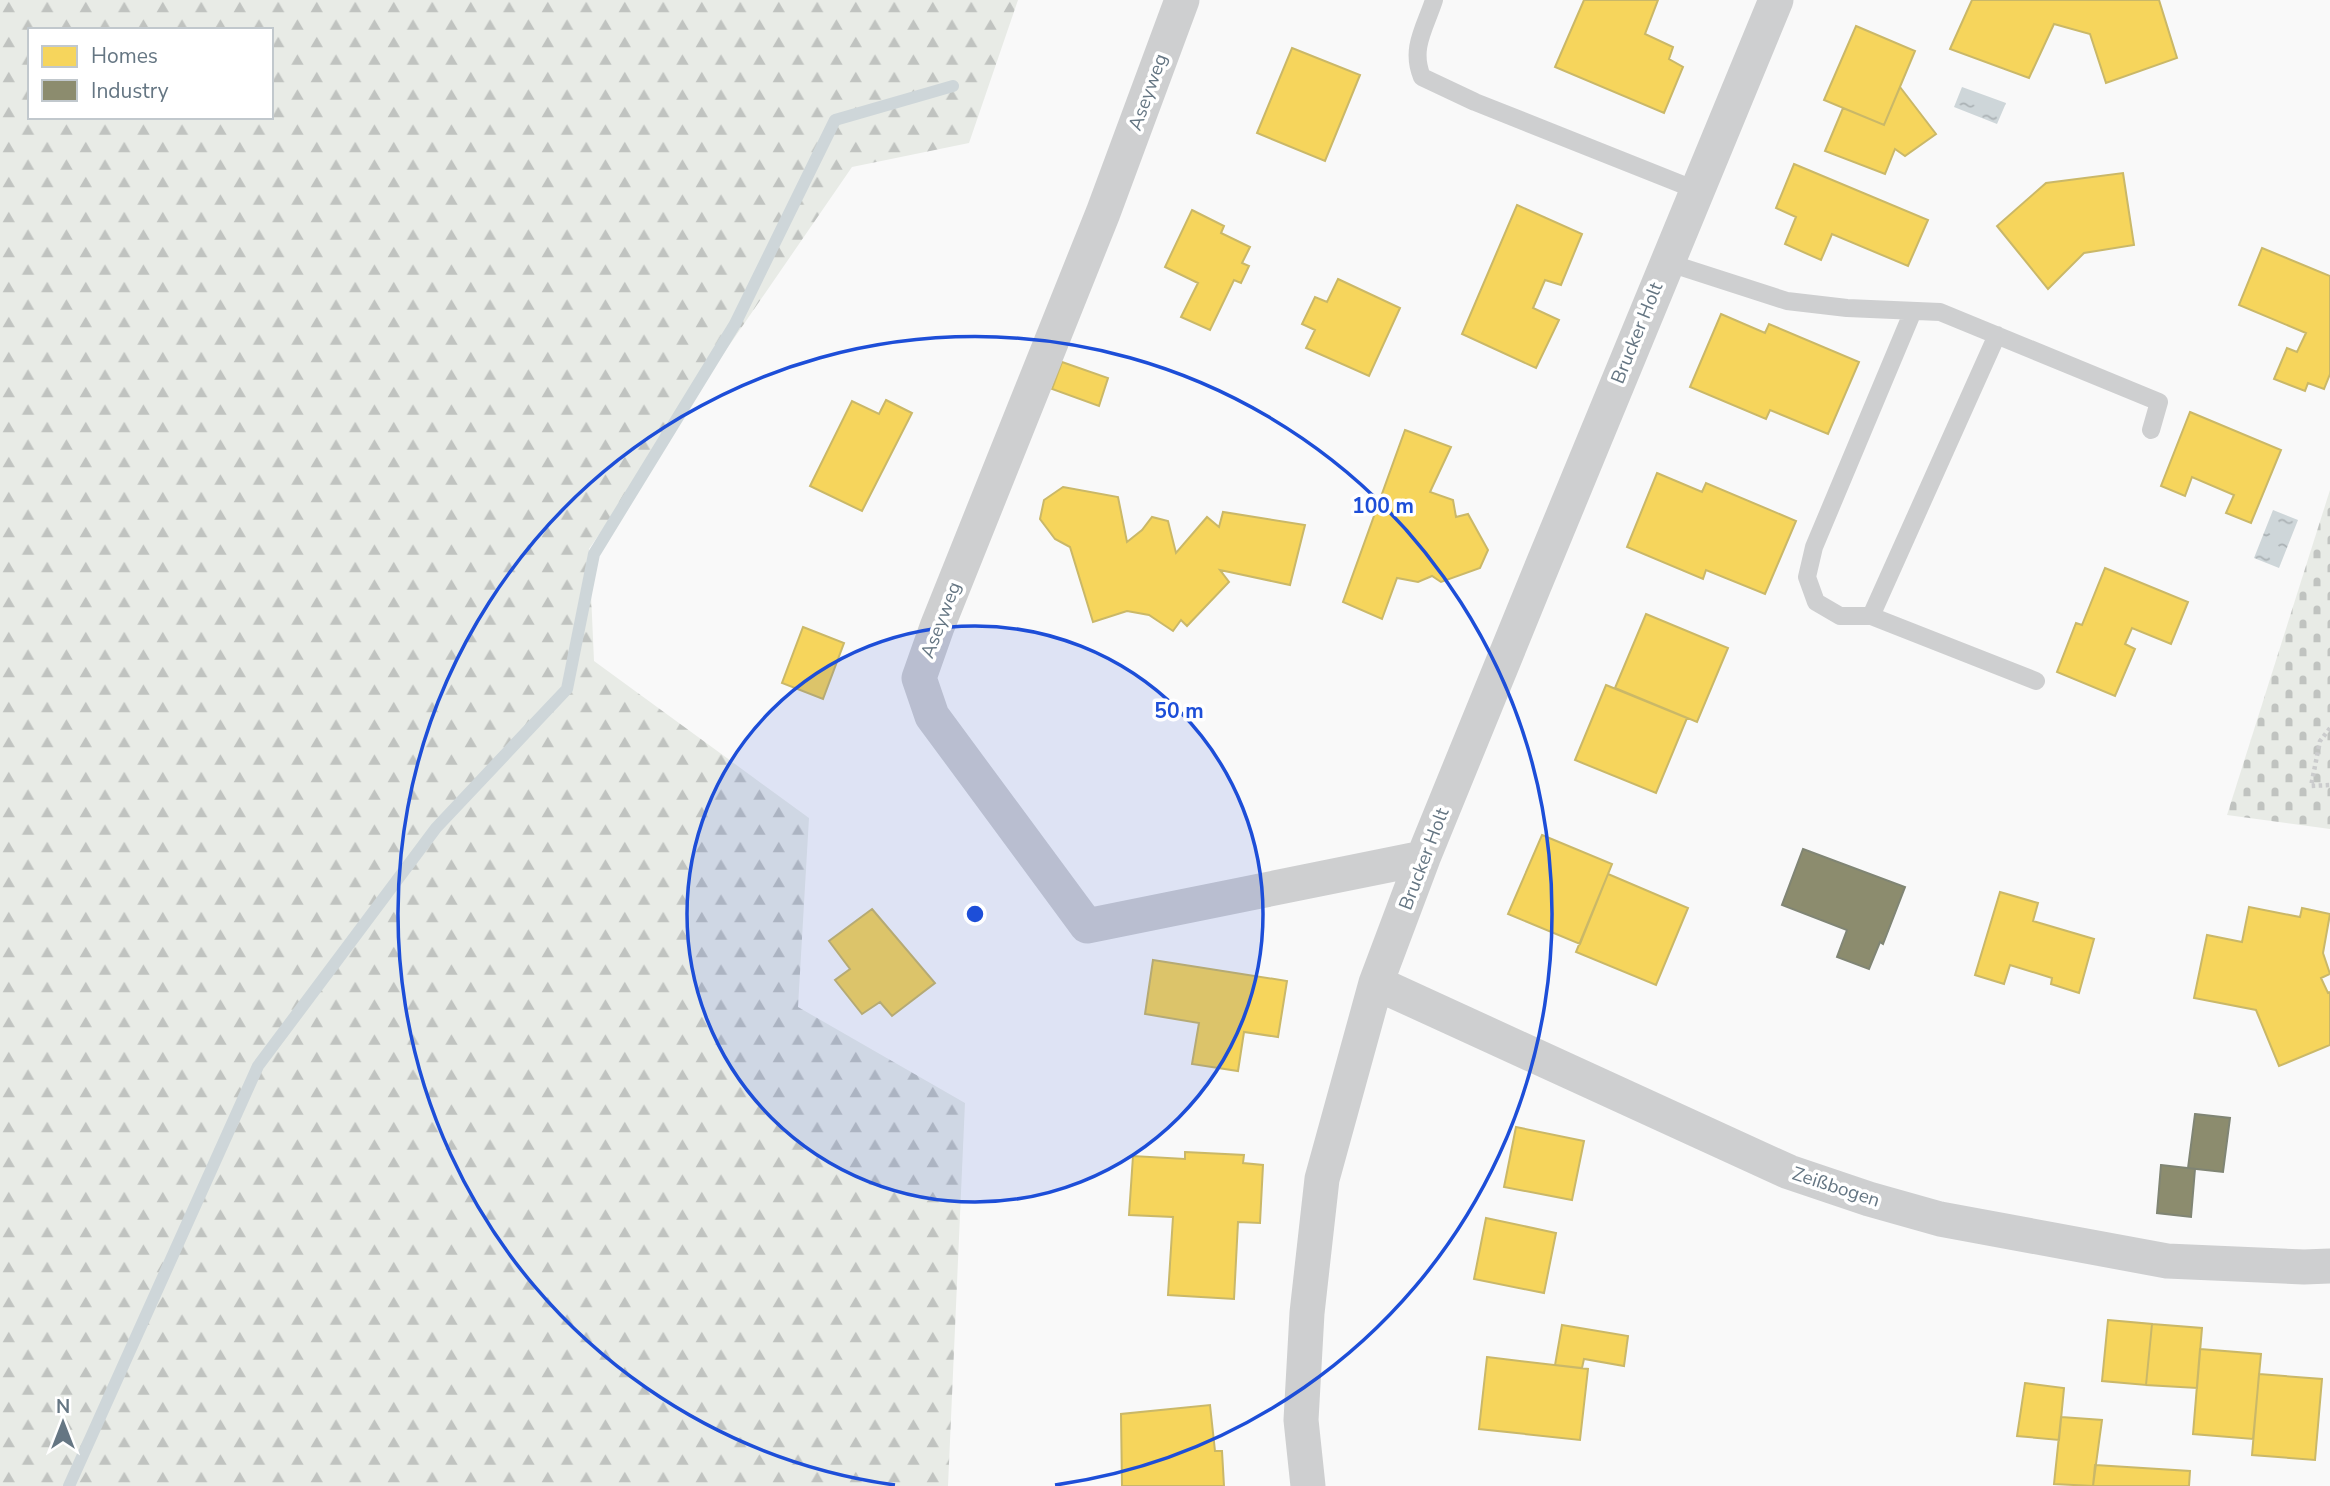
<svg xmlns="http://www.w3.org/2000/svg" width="2330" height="1486" viewBox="0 0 2330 1486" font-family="'Nunito Sans',sans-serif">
<defs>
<pattern id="forest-firs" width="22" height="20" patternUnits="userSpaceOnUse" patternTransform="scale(1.75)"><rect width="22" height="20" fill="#e8ebe6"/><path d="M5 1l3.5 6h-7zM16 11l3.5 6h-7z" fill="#c0c3c0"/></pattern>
<pattern id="cemetery-stones" width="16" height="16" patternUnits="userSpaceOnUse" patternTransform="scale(1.75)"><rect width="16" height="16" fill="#e8ebe6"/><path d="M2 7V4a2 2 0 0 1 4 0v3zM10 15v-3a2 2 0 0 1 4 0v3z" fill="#c0c3c0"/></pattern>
<pattern id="water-ripples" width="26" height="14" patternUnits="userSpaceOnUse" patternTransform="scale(1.75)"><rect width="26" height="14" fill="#ced6d9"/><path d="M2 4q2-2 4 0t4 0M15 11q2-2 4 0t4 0" fill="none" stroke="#abb2b5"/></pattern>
</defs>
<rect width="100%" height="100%" fill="#f9f9f9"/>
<path fill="url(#forest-firs)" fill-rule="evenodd" d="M0,0H1018L969,143L852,167L589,549L594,661L809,818L798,1007L965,1103L948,1486H0ZM30,30H271V117H30Z"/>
<path fill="url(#cemetery-stones)" d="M2330,490V829L2227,815Z"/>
<path fill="url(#water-ripples)" d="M1962,87L2006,103L1997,124L1954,107Z
M2273,510L2298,520L2279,568L2254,558Z"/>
<path fill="#f6d55c" stroke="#cab868" stroke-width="2" d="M1584,0H1658L1645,34L1673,47L1669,59L1683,67L1664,113L1555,67Z
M1972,0H2159L2177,58L2106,83L2090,34L2054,24L2029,78L1950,49Z
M1856,26L1915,51L1884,125L1824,100Z
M1292,48L1360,75L1325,161L1257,133Z
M1900,87L1936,134L1905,156L1895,149L1885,174L1825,151L1843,108L1884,125Z
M1794,164L1928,220L1908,266L1832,234L1821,260L1785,244L1796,217L1776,208Z
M2123,173L2134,245L2084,253L2048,289L1997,226L2046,183Z
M1517,205L1582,234L1561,285L1545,280L1533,308L1559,320L1536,368L1462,334Z
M1192,210L1224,226L1221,233L1250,247L1242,263L1249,266L1241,283L1234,280L1210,330L1181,317L1198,283L1165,267Z
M2262,248L2330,276V374L2324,389L2308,383L2305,391L2274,379L2287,348L2297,352L2306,333L2239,305Z
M1338,279L1400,308L1369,376L1306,348L1315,330L1302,324L1315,297L1327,302Z
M1721,314L1765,333L1769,324L1859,362L1828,434L1770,410L1766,419L1690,387Z
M1062,362L1108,378L1099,406L1052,389Z
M886,400L912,413L862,511L810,486L852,401L879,414Z
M2190,412L2281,450L2251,523L2226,513L2234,495L2192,477L2185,496L2161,486Z
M1405,430L1451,447L1430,492L1453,500L1456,517L1468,514L1488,550L1480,568L1441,582L1432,576L1418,582L1397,578L1382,619L1343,602Z
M1657,473L1702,492L1706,483L1796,521L1765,594L1706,570L1703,579L1627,547Z
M1063,487L1118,497L1127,542L1142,530L1152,517L1168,521L1176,553L1207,517L1219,527L1223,512L1305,525L1290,585L1220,570L1229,582L1187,626L1181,620L1173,631L1149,615L1127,611L1093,622L1070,547L1055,539L1040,519L1044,500Z
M2105,568L2188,602L2171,644L2132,628L2125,644L2135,649L2115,696L2057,672L2076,623L2082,625Z
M1646,614L1728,648L1697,722L1615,688Z
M803,627L844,643L823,699L782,683Z
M1606,685L1687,718L1656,793L1575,760Z
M1542,835L1612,864L1580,944L1508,914Z
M1608,874L1688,908L1656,985L1576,952Z
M2000,892L2038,903L2033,921L2094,939L2079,993L2051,984L2052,978L2010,965L2004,984L1975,975Z
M2249,907L2300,917L2302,908L2330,914L2323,953L2330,974L2321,978L2328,993L2330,992V1045L2279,1066L2256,1010L2194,998L2207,935L2242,942Z
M872,909L935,983L892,1016L880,1002L862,1014L835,980L850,969L829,941Z
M1153,960L1287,981L1278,1037L1244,1032L1238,1071L1192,1064L1199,1023L1145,1014Z
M1516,1127L1584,1141L1572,1200L1504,1187Z
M1185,1152L1244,1155L1243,1163L1263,1165L1260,1223L1238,1222L1234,1299L1168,1295L1173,1217L1129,1215L1133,1156L1185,1159Z
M1486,1218L1556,1233L1544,1293L1474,1279Z
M2108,1320L2152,1324L2146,1385L2102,1381Z
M2152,1324L2202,1328L2197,1388L2146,1385Z
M1562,1325L1628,1336L1624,1366L1584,1359L1582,1368L1555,1365Z
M2200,1349L2261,1354L2253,1439L2193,1434Z
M1487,1357L1588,1369L1580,1440L1479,1429Z
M2259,1374L2322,1379L2315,1460L2252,1455Z
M2025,1383L2064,1388L2059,1440L2017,1436Z
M1210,1405L1215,1451H1222L1224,1486H1122L1121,1414Z
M2061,1417L2102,1420L2093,1486L2054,1484Z
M2095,1465L2190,1471L2189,1486H2093Z"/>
<path fill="#8c8c6e" stroke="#808574" stroke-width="2" d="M1803,849L1905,887L1883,944L1880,942L1869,969L1837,957L1847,930L1782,905Z
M2195,1114L2230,1118L2223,1172L2188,1168Z
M2161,1165L2195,1169L2191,1217L2157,1213Z"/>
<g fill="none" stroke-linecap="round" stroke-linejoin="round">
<path stroke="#ced6d9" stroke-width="12" d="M69,1486L258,1066L436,828L567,689L594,554L735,324L835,120L953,86"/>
<path stroke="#cbcccd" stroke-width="4.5" stroke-dasharray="3.5 3.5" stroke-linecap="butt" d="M2330,728L2320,741L2311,786L2330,785"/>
<path stroke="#cecfd0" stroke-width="18" d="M1434,0C1425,28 1410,48 1422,77L1475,102L1696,190
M1666,262L1787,301L1847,308L1940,312L2159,402L2151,430
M1913,311L1814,547L1807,577L1816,602L1840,616H1871L2036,681
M1871,616L1997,335"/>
<path stroke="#cecfd0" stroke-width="35" d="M1182,0L1103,213L937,627L919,678L932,716L1087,926L1423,858
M1376,983L1789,1172L1869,1199L1940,1219L2167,1261L2304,1267L2330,1266
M1308,1486L1301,1420L1307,1313L1322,1179L1376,983L1423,858L1534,586L1776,0"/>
</g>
<circle cx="975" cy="914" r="288" fill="#1d4ed8" fill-opacity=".12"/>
<g fill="none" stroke="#1d4ed8" stroke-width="3.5">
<circle cx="975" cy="914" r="288"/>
<path d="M895 1485A577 577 0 1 1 1055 1485"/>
</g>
<g text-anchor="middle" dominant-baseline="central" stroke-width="7" stroke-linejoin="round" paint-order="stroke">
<g font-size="19" fill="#657683" stroke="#fff">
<text transform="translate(1148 92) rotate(-70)">Aseyweg</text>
<text transform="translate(1637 333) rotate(-68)">Brucker Holt</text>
<text transform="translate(941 620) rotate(-69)">Aseyweg</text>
<text transform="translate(1424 859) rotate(-69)">Brucker Holt</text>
<text transform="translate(1836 1187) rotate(18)">Zeißbogen</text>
</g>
</g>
<circle cx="975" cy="914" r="10" fill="#1d4ed8" stroke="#fff" stroke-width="3.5"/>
<g font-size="21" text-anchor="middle" font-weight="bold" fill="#1d4ed8" stroke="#fff" stroke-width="7" stroke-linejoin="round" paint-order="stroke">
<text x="1383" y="513">100 m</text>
<text x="1179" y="718">50 m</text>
</g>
<rect x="28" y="28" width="245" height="91" fill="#ffffff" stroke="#c1c8cd" stroke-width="2"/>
<rect x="42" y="46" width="35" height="21" fill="#f6d55c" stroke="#c1c8cd" stroke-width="2"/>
<text x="91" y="63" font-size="21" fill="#657683">Homes</text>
<rect x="42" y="80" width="35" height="21" fill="#8c8c6e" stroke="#c1c8cd" stroke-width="2"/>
<text x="91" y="98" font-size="21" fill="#657683">Industry</text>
<g transform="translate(63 1423)" stroke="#ffffff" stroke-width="5" paint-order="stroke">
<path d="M0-5L12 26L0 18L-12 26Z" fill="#657683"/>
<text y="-10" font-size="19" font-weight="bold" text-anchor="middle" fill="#657683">N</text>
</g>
</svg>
